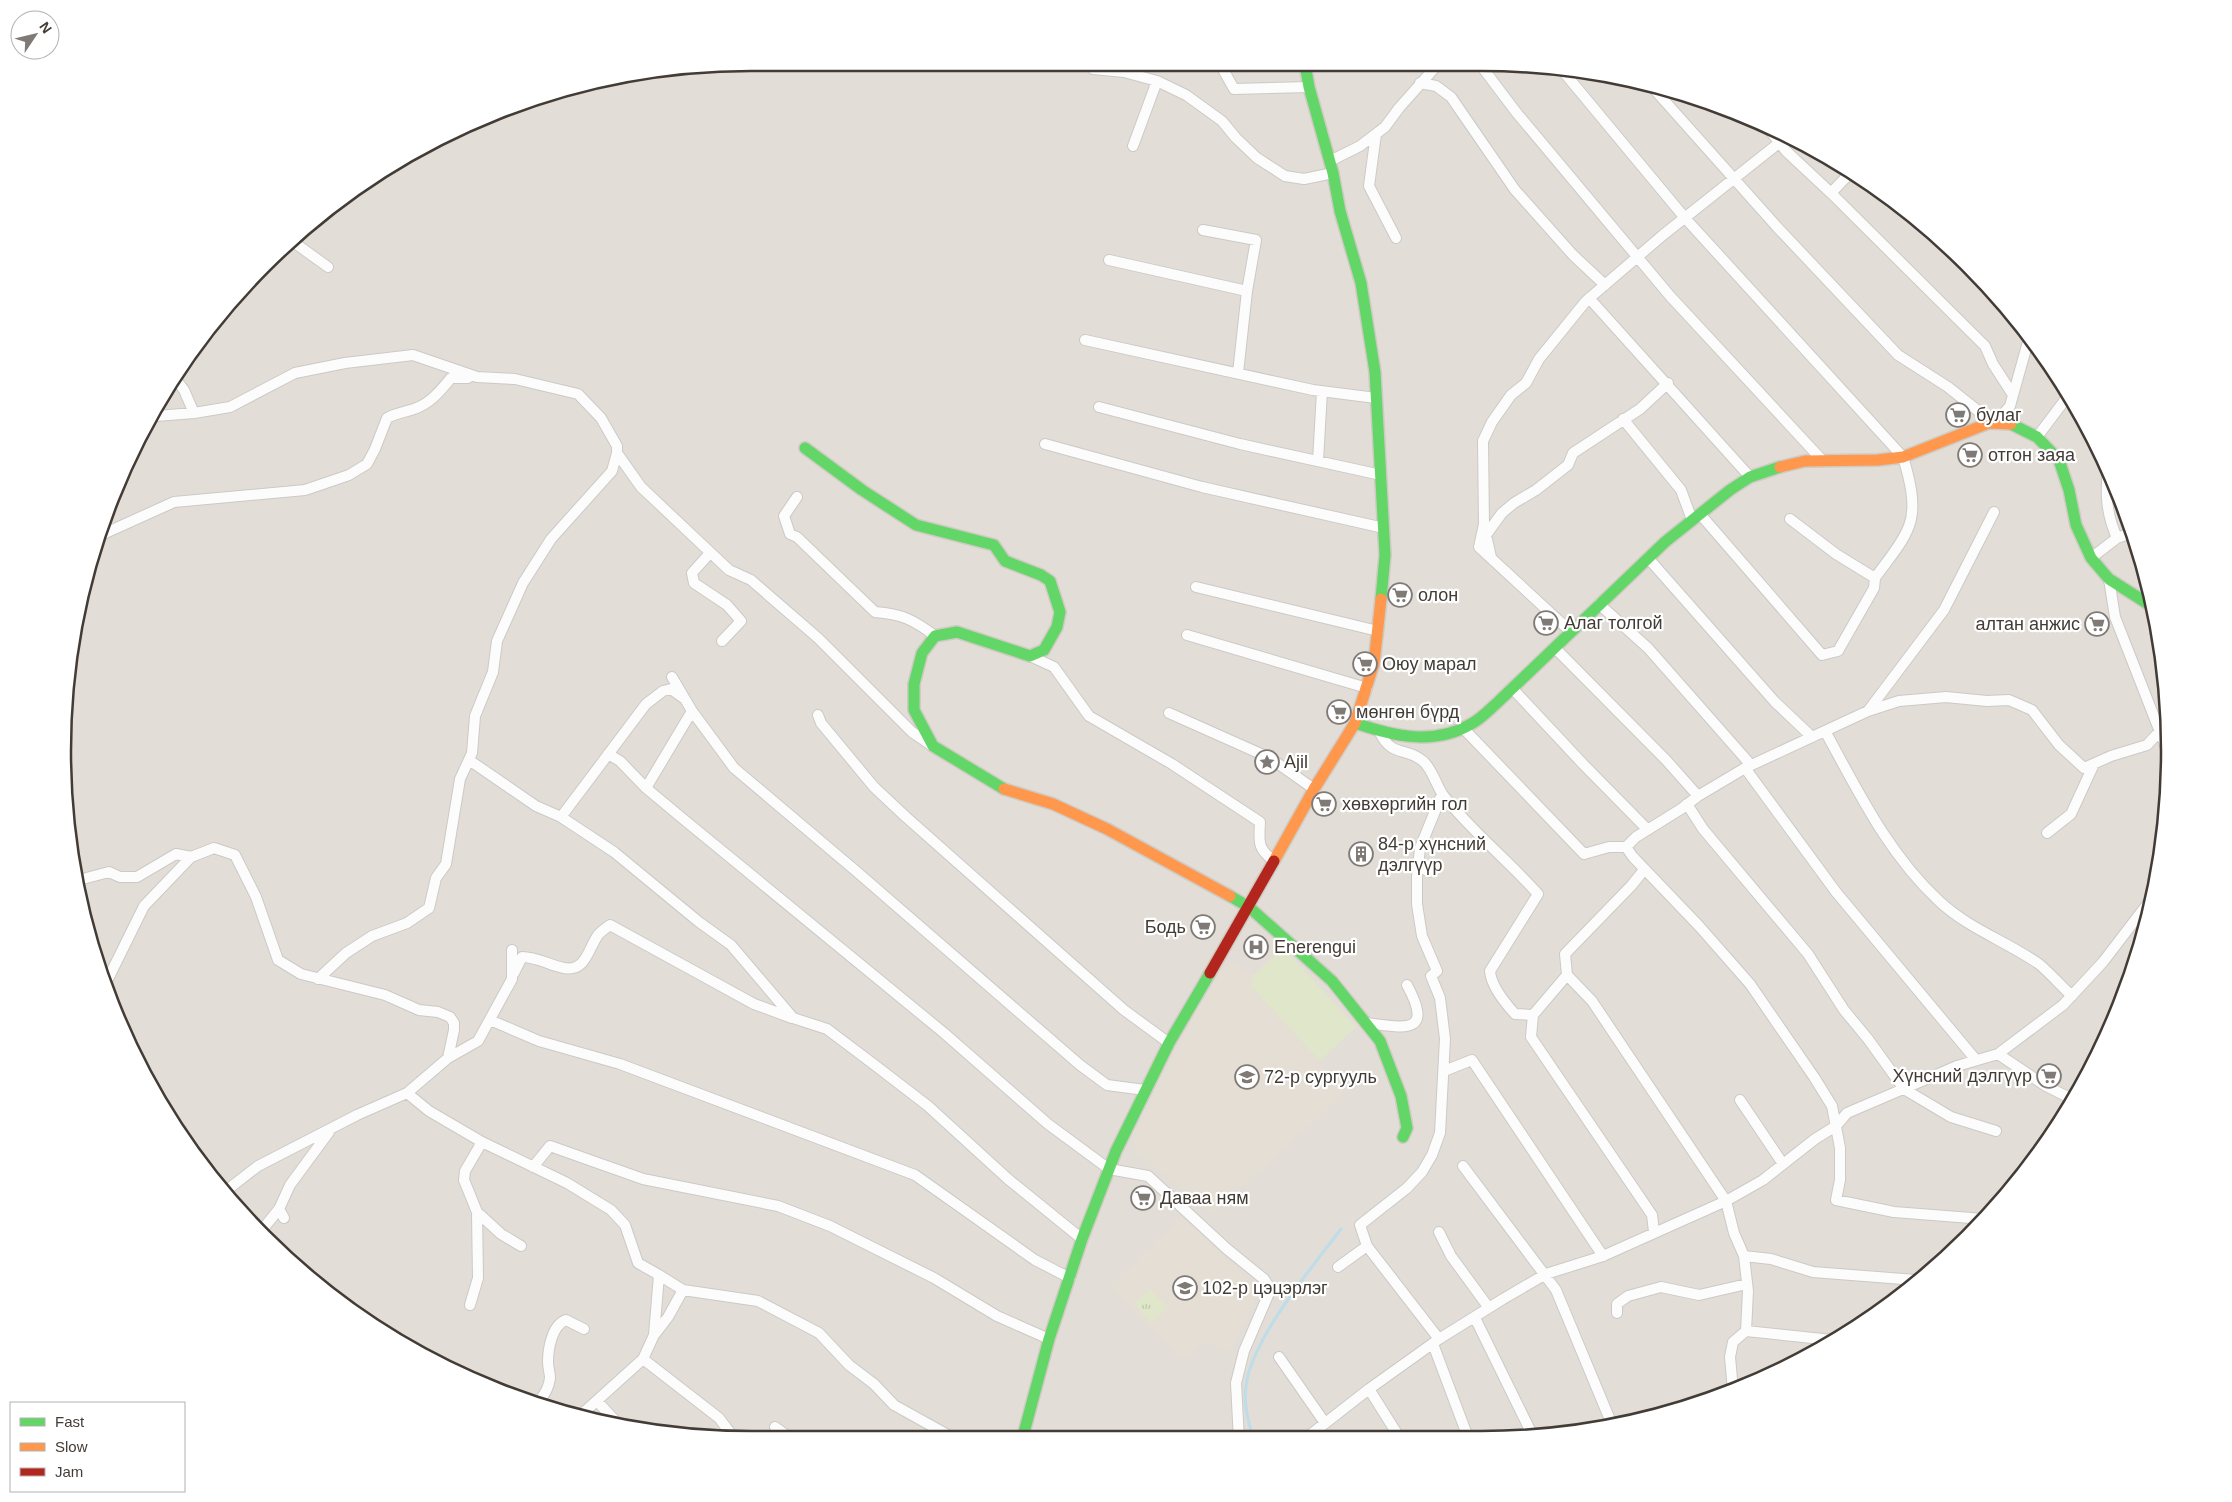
<svg xmlns="http://www.w3.org/2000/svg" width="2232" height="1502" viewBox="0 0 2232 1502" font-family="Helvetica,sans-serif">
<defs>
<pattern id="park-tufts" width="24" height="20" patternUnits="userSpaceOnUse" patternTransform="scale(1.25)"><rect width="24" height="20" fill="#dfe6ca"/><path d="M3 7l-1-3M5 7V3M7 7l1-3M15 17l-1-3M17 17v-4M19 17l1-3" fill="none" stroke="#c1c6ae"/></pattern>
</defs>
<rect width="100%" height="100%" fill="#eeece9"/>
<path fill="#e2ddd6" d="M1481,63L1615,76L1786,134L1864,179L1968,264L2053,368L2117,487L2156,616L2169,751L2156,885L2117,1014L2054,1133L1968,1238L1864,1323L1745,1387L1616,1426L1481,1440L751,1439L617,1426L446,1368L332,1297L264,1238L155,1095L99,973L76,886L64,706L76,616L115,488L205,332L264,264L368,179L530,99L661,68Z"/>
<path fill="#e4ded5" d="M1283,946L1359,1026L1317,1062L1345,1093L1211,1215L1136,1151L1132,1141L1192,1020L1229,960L1251,975Z
M1181,1217L1260,1290L1231,1349L1225,1352L1204,1342L1182,1360L1110,1287Z"/>
<path fill="#dfe6ca" d="M1283,948L1356,1027L1320,1061L1251,986L1253,976Z"/>
<path fill="url(#park-tufts)" d="M1150,1289L1167,1307L1152,1323L1134,1304Z"/>
<g fill="none" stroke-linecap="round" stroke-linejoin="round">
<path stroke="#bcdde9" stroke-width="3" d="M1253,1440C1249,1422 1243,1404 1246,1386C1251,1340 1312,1267 1341,1229"/>
<g stroke="#cccac6" stroke-width="12">
<path id="street" d="M1479,63L1516,112L1670,296L1822,460
M1220,64L1234,89L1309,87
M1093,69L1124,72L1157,81L1186,95L1222,121L1236,138L1257,158L1285,176L1304,179L1333,173
M1562,70L1685,218L1903,457C1909,477 1917,505 1909,526C1902,545 1886,562 1875,578L1874,588L1838,651L1822,655L1700,514
M1420,83L1436,86L1451,97L1515,190L1573,255L1605,285
M1654,89L1777,227L1898,355L1948,387L1982,414L1989,423L1999,419L2010,406L2029,338
M1767,127L1786,151L1831,193
M1376,134L1369,186L1396,238
M1133,146L1157,81
M1330,161L1360,146L1385,127L1399,108L1439,63
M1851,172L1831,193L1985,346L1993,364L2013,395
M1203,230L1256,240L1247,291L1238,373
M292,241L328,267
M1109,260L1247,291
M1589,298L1750,477
M1085,340L1313,390L1376,398
M177,381L184,390L194,413
M1099,407L1240,444L1381,475
M156,416L194,413L230,407L295,373L345,363L413,355L477,377L515,379L578,394L601,418L617,446V453L641,487L729,570L751,580L818,638L912,732L931,745
M1623,419L1681,490L1692,520
M2037,437L2068,396
M1045,444L1202,487L1384,528
M1318,461L1322,391
M2108,471C2105,496 2107,515 2117,538
M797,497L784,516L790,534L797,537L875,612C902,614 914,620 935,636
M1790,519L1836,554L1875,578
M101,535L174,502L305,490L349,475L367,464L375,449L387,418C396,413 405,412 414,409C431,403 440,391 451,378H468
M710,553L692,573L694,583L727,605L741,621L722,641
M1491,557L1486,535L1502,513L1514,503L1536,490L1568,465L1573,453L1640,409L1668,383
M1648,558L1775,702L1812,737
M2091,558L2117,538L2131,533
M2109,579L2115,617L2169,755
M1196,587L1378,631
M1599,604L1648,648L1751,765
M1571,632L1479,547L1484,524L1483,441L1492,422L1511,395L1526,383L1539,359L1586,301L1663,235L1779,143
M1187,635L1367,688
M1555,648L1666,760L1698,796
M1030,656L1054,667L1089,716L1172,764L1260,822C1259,842 1257,848 1274,861
M672,677L692,711L734,768L856,871L1080,1065L1107,1085L1145,1090
M1512,688L1583,764L1648,830
M685,699L671,689L663,691L646,704L561,817L614,852L699,922L731,945L793,1018L827,1029L876,1066L928,1106L1008,1179L1082,1239
M1868,711L1944,610L1994,512
M1169,713L1270,758L1314,789
M818,715L821,723L874,787L906,817L1124,1010L1169,1043
M1464,729L1584,854L1609,847H1626L1633,857L1699,926L1750,984L1814,1077L1832,1106L1840,1148V1180L1836,1200L1894,1212L1984,1219
M1379,731C1392,759 1407,746 1424,762C1433,771 1436,785 1443,795C1471,831 1508,860 1538,894L1490,971C1491,986 1505,1003 1515,1014L1533,1015
M1825,731C1858,791 1888,854 1939,901C1969,929 2006,941 2039,964C2050,973 2061,986 2072,996
M608,754L620,761L646,788L682,818L944,1033L1048,1124L1109,1169L1148,1176L1227,1249L1264,1279L1268,1285L1269,1293L1244,1351L1236,1383L1239,1440
M469,760L536,806L561,817
M1745,768L1836,892L1976,1060
M646,788L692,711
M1687,804L1703,829L1808,954L1844,1010L1868,1039L1904,1089L1951,1117L1996,1131
M2047,833L2071,814L2094,764
M1626,847L1636,837L1681,809L1698,796L1745,768L1868,711L1899,701L1946,697L1987,701L2009,700L2032,710L2059,745L2084,768L2111,756L2147,745L2159,732
M1418,865L1429,872
M1644,870L1631,886L1565,954L1567,975L1533,1015L1531,1037L1652,1215L1654,1232
M75,881L109,872L120,877H137L176,854L191,857
M514,973L522,957C537,957 549,965 564,968C586,972 588,949 598,935C601,931 606,928 610,925L754,1004L792,1018
M1567,975L1592,1001L1726,1201L1734,1233L1744,1256L1771,1259L1813,1272L1916,1280
M318,979L346,953L372,936L407,923L429,908L436,878L446,864L460,779L472,753L475,716L493,672L497,641L523,583L551,539L612,471L617,453
M106,983L144,906L191,857L214,848L235,855L256,897L278,960L301,974L385,995L419,1010L438,1012L450,1017L454,1023V1030L448,1058
M490,1020L539,1041L620,1064L915,1175L1035,1260L1070,1278
M1366,1023C1402,1027 1435,1037 1407,985
M1998,1054L2046,1086L2072,1099
M1444,1071L1472,1060L1603,1256
M407,1093L429,1111L482,1142L567,1183L611,1210L625,1225L638,1263L659,1275L654,1335L643,1359L582,1414
M1740,1100L1783,1164
M1463,1166L1556,1290L1613,1427
M533,1167L550,1146L643,1179L778,1206L830,1226L934,1278L997,1316L1049,1339
M227,1190L258,1166L357,1115L407,1093L448,1058L478,1041L512,979V950
M477,1212L501,1234L521,1246
M284,1218L279,1209L290,1185L329,1132
M262,1230L279,1209
M1439,1232L1451,1256L1489,1308
M1338,1267L1367,1246
M659,1275L683,1290L758,1301L819,1333L849,1365L874,1384L894,1405L957,1440
M470,1305L478,1278L477,1212L464,1180L465,1171L482,1142
M1617,1313V1304L1628,1296L1661,1287L1699,1295L1747,1284
M1475,1318L1532,1434
M1746,1331L1832,1340
M655,1334L668,1317L683,1290
M1439,1339L1367,1246L1360,1225L1407,1188L1422,1172L1432,1155L1440,1133L1445,1039L1440,998L1431,976L1437,971L1422,936L1417,904V876L1420,848L1442,794
M1433,1344L1469,1440
M1279,1357L1325,1423
M643,1359L719,1418L734,1438
M1369,1389L1401,1440
M1733,1390L1730,1357L1733,1342L1746,1331L1748,1291L1744,1256
M540,1400C545,1394 549,1387 550,1378C550,1373 548,1368 548,1362C548,1349 552,1325 566,1320L584,1329
M597,1401L621,1427
M775,1427L793,1440
M1298,1440L1310,1435L1369,1389L1439,1339L1503,1299L1546,1274L1603,1256L1726,1201L1763,1180L1815,1139L1836,1126L1847,1113L1957,1066L1998,1054L2063,1005L2103,962L2152,898"/>
</g>
<g stroke="#cfcbc3" stroke-width="14">
<path id="fast" d="M1305,64L1309,87L1333,173L1340,211L1361,283L1375,372L1385,555L1381,599
M2011,424L2037,437L2059,460L2069,490L2076,525L2091,558L2109,579L2153,607
M805,448L862,490L916,525L994,545L1005,561L1041,575L1050,581L1060,612L1057,627L1044,650L1030,656L957,632L935,636L922,653L914,684V710L933,746L1004,789
M1355,723C1393,736 1434,746 1471,724C1481,719 1489,710 1498,702L1665,542L1730,490L1750,477L1780,467
M1230,896L1249,907L1332,981L1380,1041L1401,1096L1407,1128L1403,1137
M1022,1440L1049,1339L1082,1239L1116,1151L1169,1043L1210,973"/>
</g>
<g stroke="#cfcbc3" stroke-width="14">
<path id="slow" d="M1780,467L1805,461L1878,460L1903,457L1989,423L2011,424
M1004,789L1053,804L1107,829L1230,896
M1274,861L1314,789L1355,723L1374,663L1381,599"/>
</g>
<g stroke="#cfcbc3" stroke-width="14">
<path id="jam" d="M1210,973L1274,861"/>
</g>
<use href="#street" stroke="#fcfcfc" stroke-width="10"/>
<use href="#fast" stroke="#63d668" stroke-width="11"/>
<use href="#slow" stroke="#ff974d" stroke-width="11"/>
<use href="#jam" stroke="#b3261e" stroke-width="11"/>
</g>
<defs>
<g id="supermarket-ring" transform="scale(1.25)"><circle r="9.5" fill="#fff" stroke="#7f7a75" stroke-width="1.5"/><path d="M-6-5.5h2.5l.6 2H6L4.5 2H-2.5L-4.4-4H-6ZM-1.5 3.2a1.3 1.3 0 1 0 .1 0ZM3 3.2a1.3 1.3 0 1 0 .1 0Z" fill="#7f7a75"/></g>
<g id="sight-ring" transform="scale(1.25)"><circle r="9.5" fill="#fff" stroke="#7f7a75" stroke-width="1.5"/><path d="M0-6L1.8-2.2L6-1.7L2.9 1.2L3.7 5.4L0 3.3L-3.7 5.4L-2.9 1.2L-6-1.7L-1.8-2.2Z" fill="#7f7a75"/></g>
<g id="building-ring" transform="scale(1.25)"><circle r="9.5" fill="#fff" stroke="#7f7a75" stroke-width="1.5"/><path d="M-4-6H4V6H1V3H-1V6H-4ZM-2.5-4.3h1.7v1.8h-1.7ZM.8-4.3h1.7v1.8H.8ZM-2.5-1h1.7V.8h-1.7ZM.8-1h1.7V.8H.8Z" fill="#7f7a75"/></g>
<g id="hospital-ring" transform="scale(1.25)"><circle r="9.5" fill="#fff" stroke="#7f7a75" stroke-width="1.5"/><path d="M-5-5h3v3.5h4V-5h3V5h-3V1.5h-4V5h-3Z" fill="#7f7a75"/></g>
<g id="school-ring" transform="scale(1.25)"><circle r="9.5" fill="#fff" stroke="#7f7a75" stroke-width="1.5"/><path d="M0-5L7-2L0 1L-7-2ZM-4 1L0 2.5L4 1V4Q0 6-4 4Z" fill="#7f7a75"/></g>
</defs>
<g fill-rule="evenodd">
<use href="#supermarket-ring" x="1958" y="415"/>
<use href="#supermarket-ring" x="1970" y="455"/>
<use href="#supermarket-ring" x="1400" y="595"/>
<use href="#supermarket-ring" x="1546" y="623"/>
<use href="#supermarket-ring" x="2097" y="624"/>
<use href="#supermarket-ring" x="1365" y="664"/>
<use href="#supermarket-ring" x="1339" y="712"/>
<use href="#sight-ring" x="1267" y="762"/>
<use href="#supermarket-ring" x="1324" y="804"/>
<use href="#building-ring" x="1361" y="854"/>
<use href="#supermarket-ring" x="1203" y="927"/>
<use href="#hospital-ring" x="1256" y="947"/>
<use href="#supermarket-ring" x="2049" y="1076"/>
<use href="#school-ring" x="1247" y="1077"/>
<use href="#supermarket-ring" x="1143" y="1198"/>
<use href="#school-ring" x="1185" y="1288"/>
</g>
<g text-anchor="middle" dominant-baseline="central" stroke-width="4.5" stroke-linejoin="round" paint-order="stroke">
<g font-size="18" fill="#433c36" stroke="#fff" text-anchor="start">
<text x="1976" y="415">булаг</text>
<text x="1988" y="455">отгон заяа</text>
<text x="1418" y="595">олон</text>
<text x="1564" y="623">Алаг толгой</text>
<text x="2080" y="624" text-anchor="end">алтан анжис</text>
<text x="1382" y="664">Оюу марал</text>
<text x="1356" y="712">мөнгөн бүрд</text>
<text x="1284" y="762">Ajil</text>
<text x="1342" y="804">хөвхөргийн гол</text>
<text x="1378" y="844">84-р хүнсний<tspan x="1378" dy="21">дэлгүүр</tspan></text>
<text x="1186" y="927" text-anchor="end">Бодь</text>
<text x="1274" y="947">Enerengui</text>
<text x="2032" y="1076" text-anchor="end">Хүнсний дэлгүүр</text>
<text x="1264" y="1077">72-р сургууль</text>
<text x="1160" y="1198">Даваа ням</text>
<text x="1202" y="1288">102-р цэцэрлэг</text>
</g>
</g>
<path d="M0 0H2232V1502H0ZM751 71H1481A680 680 0 0 1 2161 751V751A680 680 0 0 1 1481 1431H751A680 680 0 0 1 71 751V751A680 680 0 0 1 751 71Z" fill="#fff" fill-rule="evenodd"/>
<path fill="none" stroke="#433c36" stroke-width="2.5" d="M751 71H1481A680 680 0 0 1 2161 751V751A680 680 0 0 1 1481 1431H751A680 680 0 0 1 71 751V751A680 680 0 0 1 751 71Z"/>
<rect x="10" y="1402" width="175" height="90" fill="#ffffff" stroke="#b4b1af"/>
<rect x="20" y="1418" width="25" height="8" fill="#63d668" stroke="#b4b1af"/>
<text x="55" y="1427" font-size="15" fill="#433c36">Fast</text>
<rect x="20" y="1443" width="25" height="8" fill="#ff974d" stroke="#b4b1af"/>
<text x="55" y="1452" font-size="15" fill="#433c36">Slow</text>
<rect x="20" y="1468" width="25" height="8" fill="#b3261e" stroke="#b4b1af"/>
<text x="55" y="1477" font-size="15" fill="#433c36">Jam</text>
<g transform="translate(35 35) rotate(55)"><circle r="24" fill="#ffffff" stroke="#b4b1af"/>
<path d="M0-4L9 19L0 12L-9 19Z" fill="#7f7a75"/>
<text y="-8" font-size="14" font-weight="bold" text-anchor="middle" fill="#433c36">N</text>
</g>
</svg>
